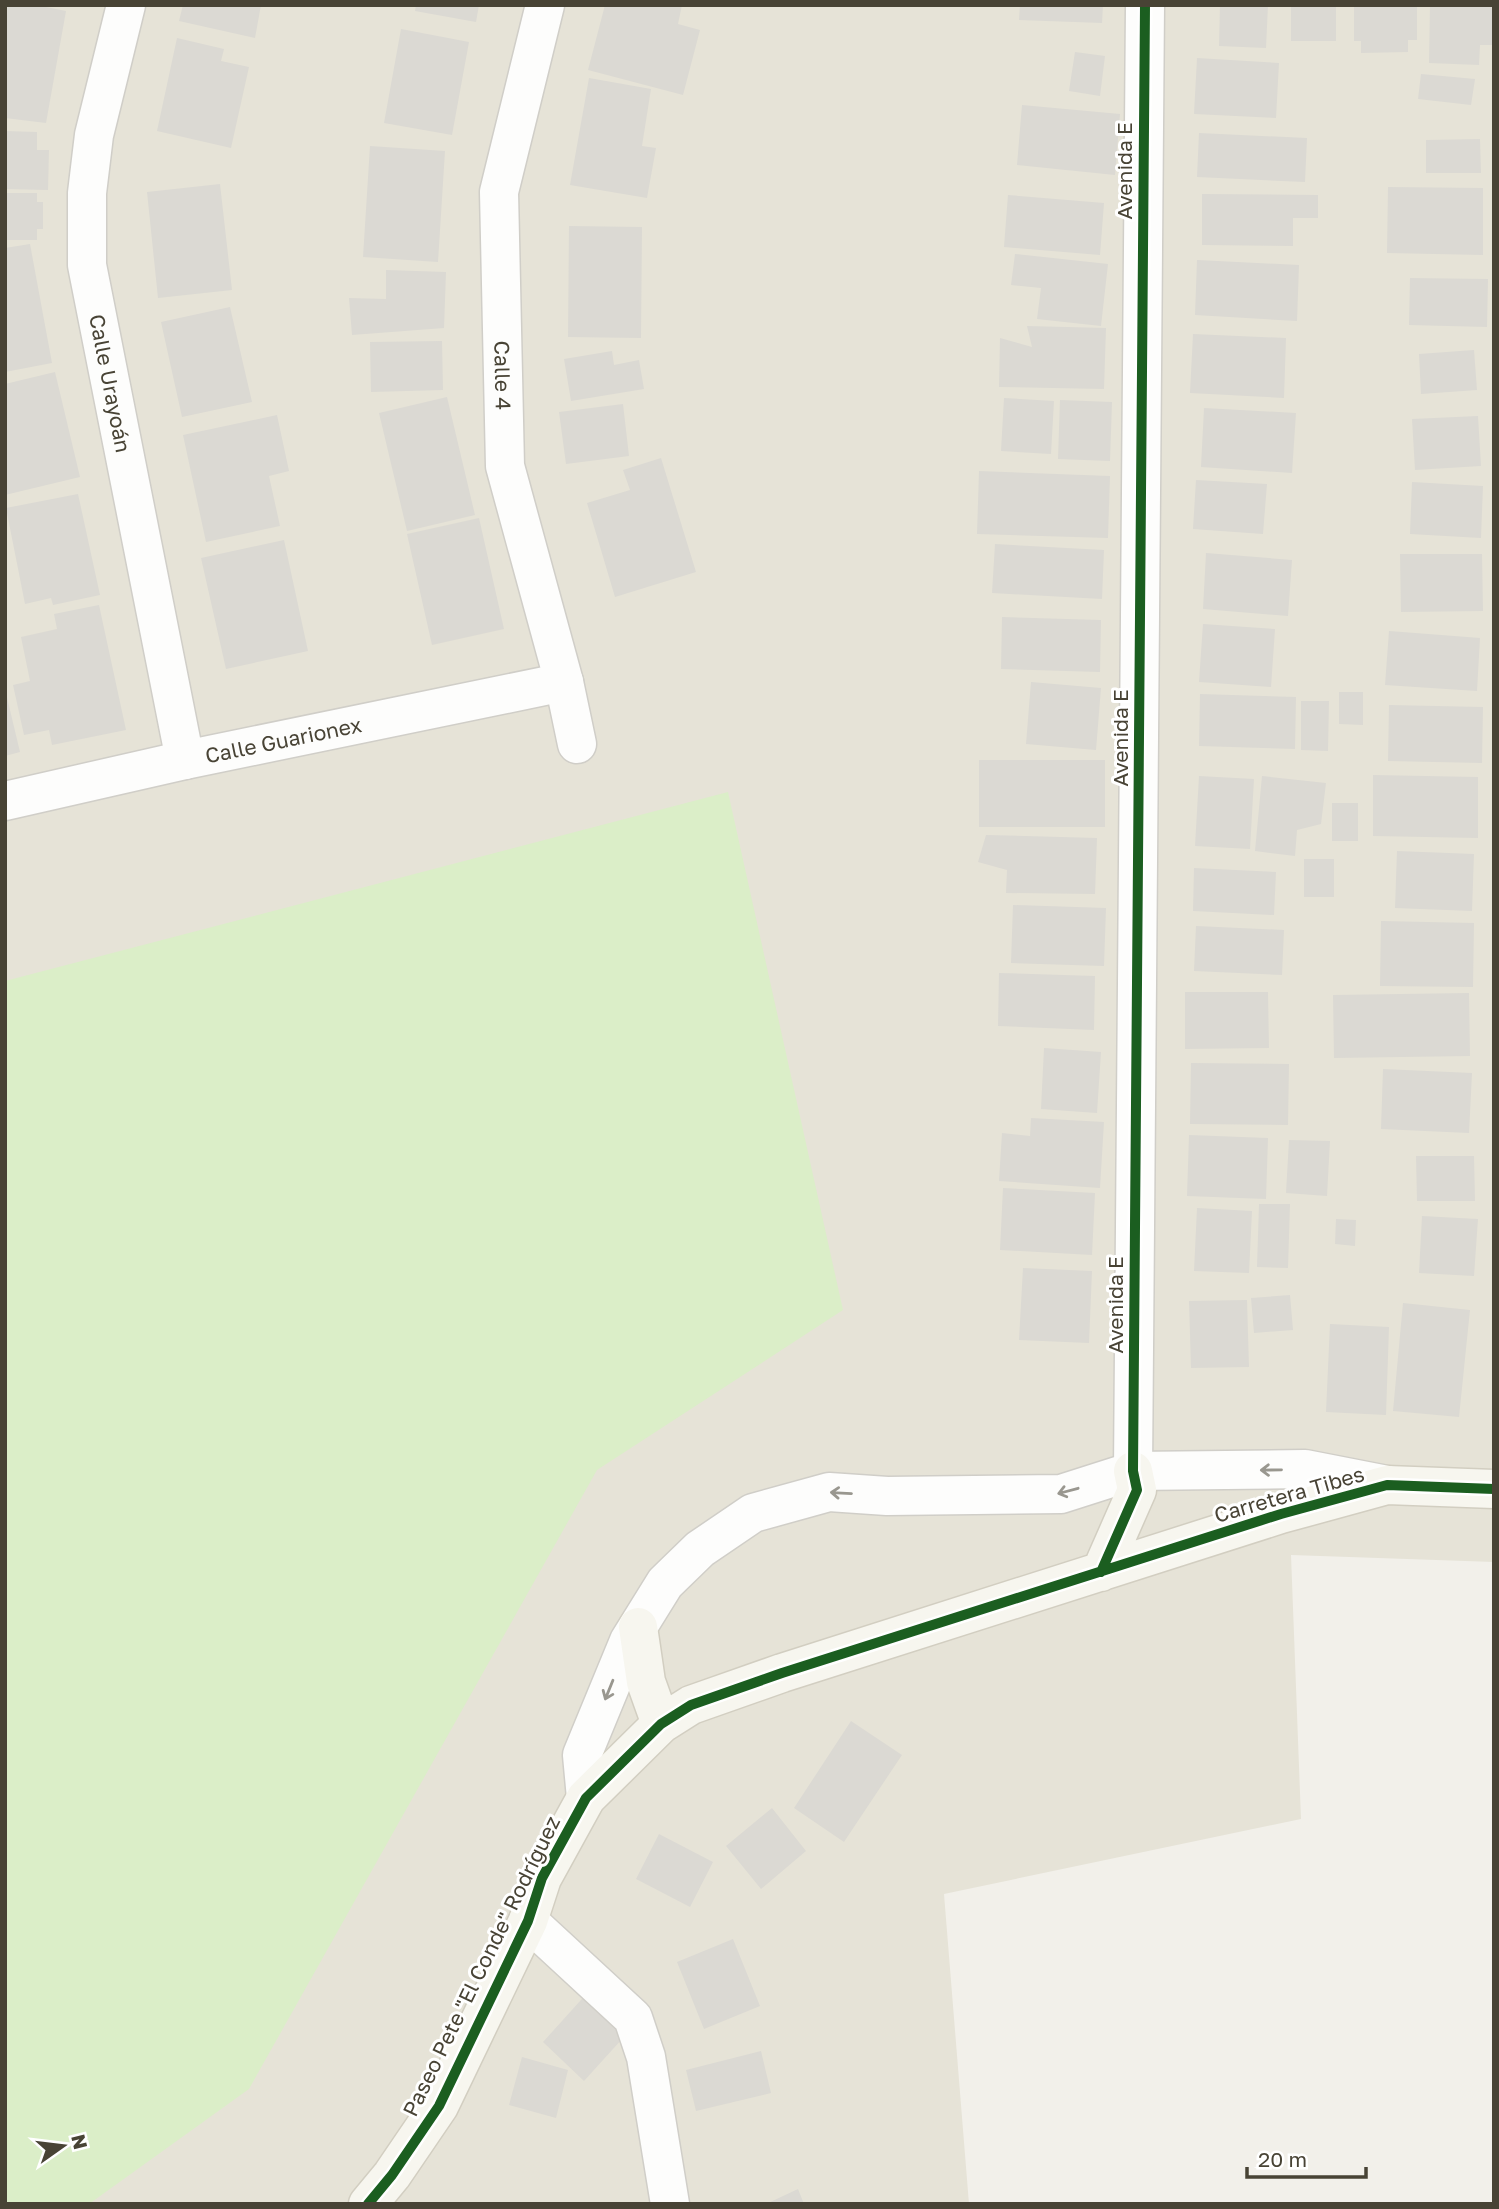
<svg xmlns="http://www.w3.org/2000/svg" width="1499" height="2209" viewBox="0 0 1499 2209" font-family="'Golos Text',sans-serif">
<rect width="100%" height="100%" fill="#f2f0ea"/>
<path fill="#e6e3d7" d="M5,5H1494V1562L1291,1555L1301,1819L944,1894L969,2204H5Z"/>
<path fill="#dbeec8" d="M728,792L843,1310L597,1470L249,2089L89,2204H5V981Z"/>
<path fill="#dbd9d3" d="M5,5H36L66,11L46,123L5,118Z
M183,5H261L255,38L179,21Z
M416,5H479L476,22L415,11Z
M605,5H682L678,24L700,30L683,95L588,70Z
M1020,5H1103L1102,23L1019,20Z
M1220,5H1268L1266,48L1219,46Z
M1291,5H1336V41H1291Z
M1354,5H1417V40H1408V52L1361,53V41H1354Z
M1430,5H1494L1493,45H1480L1479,65L1429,63Z
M401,29L469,42L452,135L384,123Z
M177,38L224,49L221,61L249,67L231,148L157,131Z
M1075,52L1105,56L1100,96L1069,91Z
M1197,58L1279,63L1276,118L1194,114Z
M1421,74L1475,79L1471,105L1418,99Z
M589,78L651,89L642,146L656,148L647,198L570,185Z
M1022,105L1120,114L1115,175L1017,165Z
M5,131L37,132V150H49L48,190L5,189Z
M1199,133L1307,138L1305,182L1197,177Z
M1480,139L1481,173H1426V140Z
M370,146L445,151L438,262L363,257Z
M220,184L232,290L158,298L147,192Z
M1388,187L1483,188V255L1387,253Z
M5,193H37V202H43V229H37V240H5Z
M1202,194L1318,195V218H1293V246L1202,245Z
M1008,195L1104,203L1100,255L1004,247Z
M569,226L642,227L641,338L568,337Z
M30,244L52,363L5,372V248Z
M1015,254L1108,264L1101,326L1037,319L1041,288L1011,285Z
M1197,260L1299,265L1297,321L1195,315Z
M386,270L446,272L444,328L352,335L349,298L386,299Z
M1410,278L1488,279L1487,327L1409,325Z
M230,307L252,402L182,417L161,322Z
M1027,326L1106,328L1104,389L999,387L1000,338L1032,347Z
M1193,334L1286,338L1284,398L1190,393Z
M442,341L443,390L371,392L370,342Z
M1474,350L1477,390L1421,394L1419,354Z
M612,351L614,365L639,360L644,389L571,401L564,359Z
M55,372L80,477L5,495V384Z
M447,397L475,515L407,531L379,413Z
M1004,398L1054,401L1051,454L1001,451Z
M1060,400L1112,402L1110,461L1058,459Z
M623,404L629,456L566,464L559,412Z
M1204,408L1296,413L1292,473L1201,467Z
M277,415L289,471L269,476L280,526L206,542L183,435Z
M1478,416L1481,466L1415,470L1412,419Z
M661,458L696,572L615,597L587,503L630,490L623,470Z
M979,471L1110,476L1108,538L977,534Z
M1196,480L1267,484L1263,534L1193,529Z
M1412,482L1483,486L1481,538L1410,534Z
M78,494L100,595L53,605L51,598L25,604L6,508Z
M479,518L504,629L432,645L407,534Z
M284,540L308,651L226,669L201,558Z
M995,544L1104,550L1102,599L992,593Z
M1206,553L1292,560L1288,616L1203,609Z
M1400,554H1482L1483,611L1401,612Z
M99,605L126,730L52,745L49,730L24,735L13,685L30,681L21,637L57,629L54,614Z
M1002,617L1101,620L1100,672L1001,669Z
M1203,624L1275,629L1271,687L1199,682Z
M1389,631L1480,638L1477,691L1385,685Z
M1031,682L1101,688L1096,750L1026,744Z
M5,689L20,752L5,756Z
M1339,692H1363V725L1339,724Z
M1200,694L1296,697L1295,749L1199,746Z
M1301,701H1329L1328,751L1301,750Z
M1389,705L1483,707L1482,763L1388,761Z
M979,760H1105V827H979Z
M1373,775L1478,777V838L1373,836Z
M1199,776L1254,779L1250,849L1195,846Z
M1262,776L1326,783L1321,824L1297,830L1295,856L1255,851Z
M1332,803H1358V841H1332Z
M986,835L1097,838L1095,894L1006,893L1007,870L978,862Z
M1397,851L1474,854L1472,911L1395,908Z
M1304,859H1334V897H1304Z
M1194,868L1276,872L1274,915L1193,911Z
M1013,905L1106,908L1104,966L1011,963Z
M1381,921L1474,923L1473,987L1380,986Z
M1196,926L1284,930L1282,975L1194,971Z
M999,973L1095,976L1094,1030L998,1026Z
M1185,992H1268L1269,1048L1185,1049Z
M1469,993L1470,1056L1334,1058L1333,995Z
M1044,1048L1101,1052L1097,1113L1041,1109Z
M1191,1063L1289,1064L1288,1125L1190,1124Z
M1383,1069L1472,1073L1469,1133L1381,1129Z
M1031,1118L1104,1122L1100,1188L999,1181L1002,1133L1030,1136Z
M1189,1135L1268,1138L1266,1199L1187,1196Z
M1289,1140L1330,1141L1327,1196L1286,1193Z
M1416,1156H1474L1475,1201H1417Z
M1003,1188L1095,1193L1092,1255L1000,1250Z
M1259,1204H1290L1288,1268L1257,1267Z
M1197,1208L1252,1211L1249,1273L1194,1271Z
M1422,1216L1478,1219L1474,1276L1419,1273Z
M1336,1219L1356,1220L1355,1246L1335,1244Z
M1023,1268L1092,1271L1089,1343L1019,1340Z
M1290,1295L1293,1330L1254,1333L1251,1298Z
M1247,1300L1249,1367L1191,1368L1189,1301Z
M1403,1303L1470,1310L1459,1417L1393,1411Z
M1330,1324L1389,1327L1386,1415L1326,1412Z
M851,1721L902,1755L844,1842L794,1808Z
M772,1808L806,1851L761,1889L726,1846Z
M659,1834L713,1862L690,1907L636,1879Z
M733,1939L760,2006L704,2029L677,1962Z
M590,1990L632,2028L584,2081L543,2042Z
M761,2051L771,2093L696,2111L686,2070Z
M522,2057L568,2070L556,2118L509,2105Z
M798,2189L804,2204H766Z"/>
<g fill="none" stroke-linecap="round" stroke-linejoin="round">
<g stroke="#d0cec8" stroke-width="41">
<g id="street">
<path id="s1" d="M126,5L94,135L87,193V265L185,760"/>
<path id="s2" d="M545,5L499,192L505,466L564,682L577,744"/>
<path id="s3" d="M5,801L185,760L564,682"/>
<path d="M1133,1471L1145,5"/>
<path d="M586,1798L582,1755L629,1641L665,1583L700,1549L753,1513L829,1492L887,1496L1061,1494L1133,1471L1305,1469L1387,1485"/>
<path d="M528,1921L633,2018L646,2057L670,2204"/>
</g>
</g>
<g stroke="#d2cec1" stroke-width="41">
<path id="secondary" d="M1101,1572L1137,1490L1133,1471
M638,1627L646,1682L661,1724
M368,2204L392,2175L439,2106L528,1921L542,1878L586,1798L661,1724L691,1705L782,1673L1281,1514L1387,1485L1494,1489"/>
</g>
<use href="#street" stroke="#fdfdfc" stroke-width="38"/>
<use href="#secondary" stroke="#f7f6ef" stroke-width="38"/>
<g stroke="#fff" stroke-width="15">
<path id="cycleway" d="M1101,1572L1137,1490L1133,1471L1145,5
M368,2204L392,2175L439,2106L528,1921L542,1878L586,1798L661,1724L691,1705L782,1673L1281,1514L1387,1485L1494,1489"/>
</g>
<use href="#cycleway" stroke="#1b5e20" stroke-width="10"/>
</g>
<defs><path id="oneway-shaft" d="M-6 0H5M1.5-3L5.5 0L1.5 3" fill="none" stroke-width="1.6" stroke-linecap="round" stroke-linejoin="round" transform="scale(1.75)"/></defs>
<g stroke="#99978f">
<use href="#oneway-shaft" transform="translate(1271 1470) rotate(179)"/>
<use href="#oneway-shaft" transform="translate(1068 1491) rotate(165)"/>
<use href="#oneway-shaft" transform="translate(841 1493) rotate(-177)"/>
<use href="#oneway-shaft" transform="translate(609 1690) rotate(112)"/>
</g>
<g text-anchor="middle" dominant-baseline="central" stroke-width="6" stroke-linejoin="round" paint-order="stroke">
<g font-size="21" fill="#484335" stroke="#fff">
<text transform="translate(1124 171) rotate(-90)">Avenida E</text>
<text stroke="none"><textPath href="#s2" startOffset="376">Calle 4</textPath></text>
<text stroke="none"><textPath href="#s1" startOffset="385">Calle Urayoán</textPath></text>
<text transform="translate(1120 738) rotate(-90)">Avenida E</text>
<text stroke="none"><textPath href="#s3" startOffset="285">Calle Guarionex</textPath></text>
<text transform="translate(1115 1305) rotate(-90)">Avenida E</text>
<text transform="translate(1289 1494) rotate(-16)">Carretera Tibes</text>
<text transform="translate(481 1966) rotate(-64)">Paseo Pete "El Conde" Rodríguez</text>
</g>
</g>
<rect width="1499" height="2209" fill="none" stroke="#484335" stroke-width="14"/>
<g transform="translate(63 2146) rotate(76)" stroke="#ffffff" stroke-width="5" paint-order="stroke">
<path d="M0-5L12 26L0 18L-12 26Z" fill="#484335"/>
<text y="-10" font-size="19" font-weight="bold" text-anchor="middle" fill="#484335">N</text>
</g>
<path d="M1247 2167v10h119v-10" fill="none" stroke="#484335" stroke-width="3.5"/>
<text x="1258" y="2167" font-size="21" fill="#484335" stroke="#ffffff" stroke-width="5" paint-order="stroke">20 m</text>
</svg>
